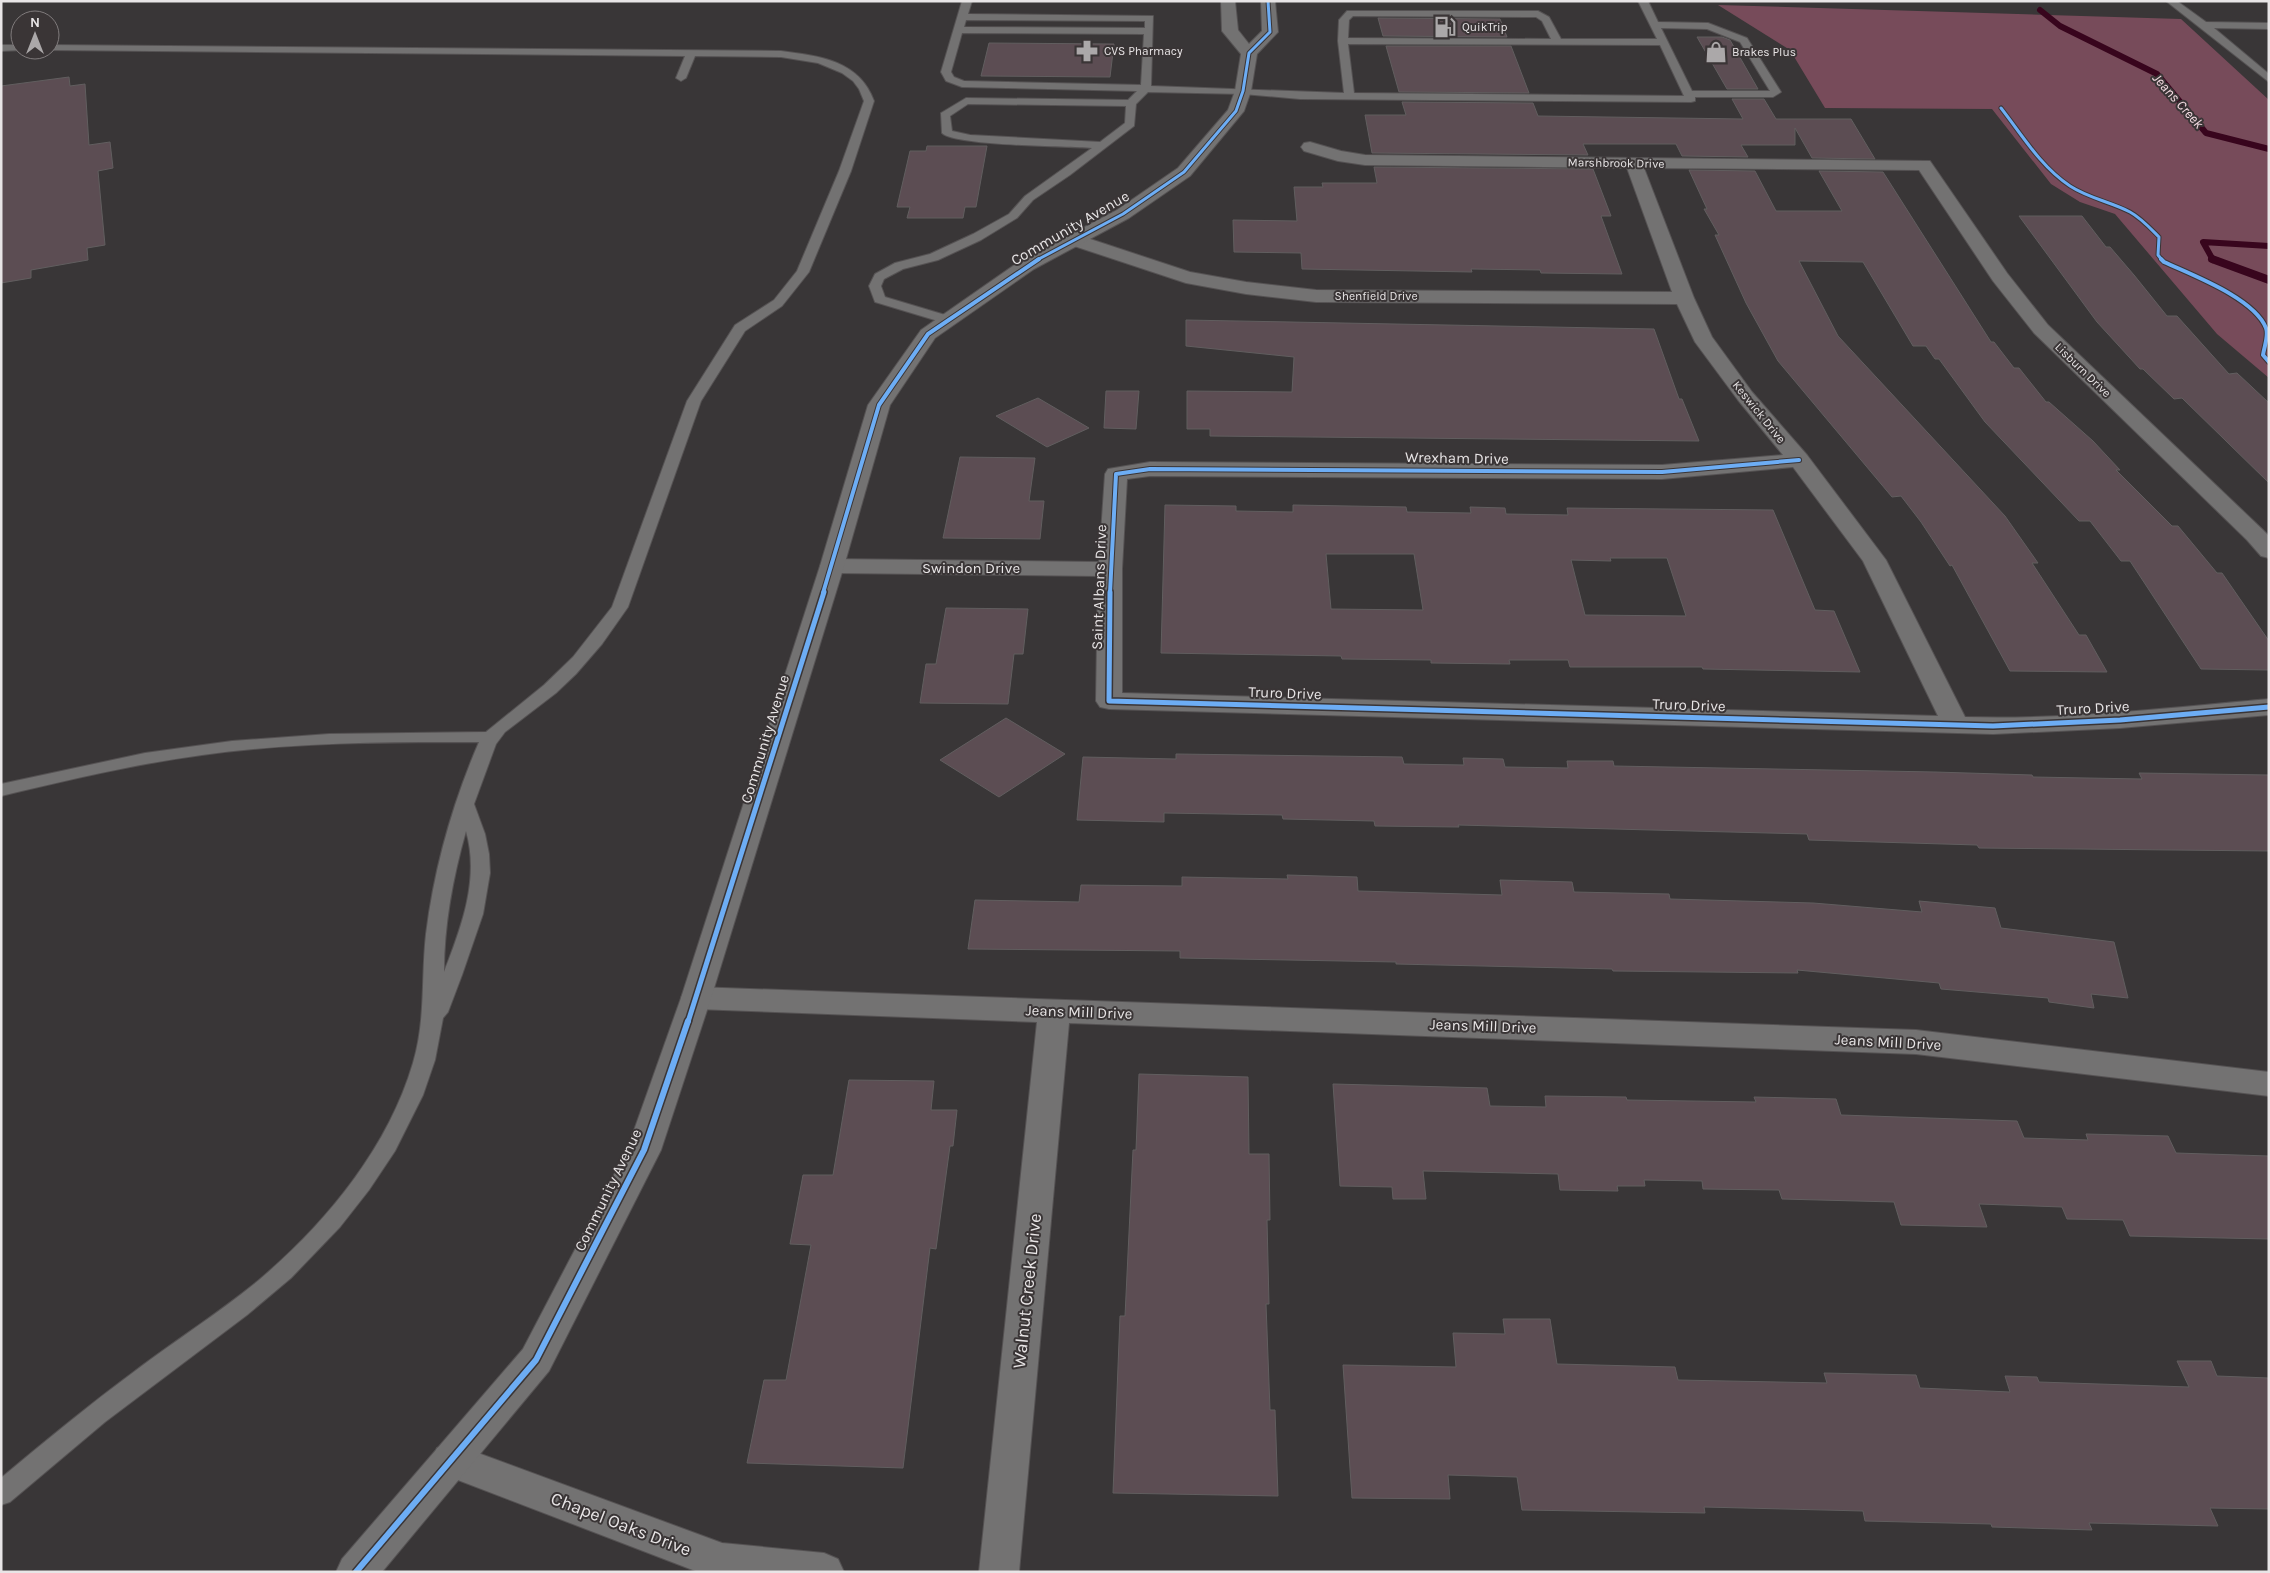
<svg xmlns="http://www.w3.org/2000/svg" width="2270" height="1573" viewBox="0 0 2270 1573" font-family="Karla,sans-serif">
<rect width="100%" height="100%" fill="#393637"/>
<path fill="#774b5a" d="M1718,5L2181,19L2269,100V378L2217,334L2115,214L2080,202L2051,184L1992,109L1825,108L1790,50Z"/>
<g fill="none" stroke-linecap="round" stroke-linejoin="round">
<path stroke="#38051d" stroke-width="6" d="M2040,10L2060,26L2157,74L2206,133L2269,149
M2213,260L2203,242L2269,246"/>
<path stroke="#38051d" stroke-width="8" d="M2212,259L2269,280"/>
</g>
<path fill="#5c4d53" stroke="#615e5f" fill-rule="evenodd" d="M1378,18L1500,19L1507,37L1383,36Z
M1697,37H1722L1730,40L1758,89H1727Z
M989,43L1114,44L1110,77L981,76Z
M1386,46H1511L1529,93L1399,92Z
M69,77L70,86L85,84L89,145L110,142L113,168L98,171L105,245L87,248L88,260L31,270V278L1,283V86Z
M1732,99H1764L1776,119H1851L1875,159L1812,158L1795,128V145H1741L1748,157L1682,156L1676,144H1583L1588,155L1372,153L1365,115H1406L1402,102L1533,103L1538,116L1743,119Z
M927,146H987L976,207H965L963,218H907L910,207H897L910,151H926Z
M1374,167L1593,169L1611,216H1601L1622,274L1541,273L1540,270L1471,269L1472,272L1302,269L1301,253L1234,252L1233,220L1297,221L1294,187H1323L1322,183H1377Z
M1689,170L1755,171L1776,211H1842L1819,171L1883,172L1991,342H1994L2014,368H2019L2046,402H2049L2093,441L2120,470H2116L2172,526H2178L2217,573H2222L2269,641V670L2201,669L2130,561H2121L2090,521H2079L1985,422L1939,359H1935L1926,346H1913L1863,262L1799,261L1838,336L2005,516L2038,563H2032L2079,635H2086L2107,672L2010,671L1952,565L1950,566L1921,522L1901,496L1892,497L1778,361L1746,303L1715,235H1719L1704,209H1707Z
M2019,216H2082L2106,247H2110L2134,275L2167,316H2177L2229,374L2237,373L2269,403V483L2182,398L2174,399L2143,369H2140L2097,322Z
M1186,320L1654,329L1679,399H1682L1699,441L1210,436V429H1187V391L1292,392L1294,357L1186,346Z
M1106,391H1139L1136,429L1104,428Z
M1038,398L1089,428L1047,447L996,416Z
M960,457L1035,458L1029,501H1044L1040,539L943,538Z
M1165,505L1236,506V511L1293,512V505L1406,507L1407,512L1471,513L1470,507L1505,508L1506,514L1568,515L1567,508L1773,510L1815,610L1834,611L1860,672L1703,669L1702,667H1570L1568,660H1509L1510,664L1431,663V660L1342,659L1341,656L1161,653ZM1326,554H1414L1423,610L1331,609ZM1610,558H1667L1686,616L1585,615L1571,560L1611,561Z
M946,608L1028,609L1023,654H1014L1008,704L920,703L926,664H936Z
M1006,718L1065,754L999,797L940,760Z
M1176,754L1402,757L1404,764L1464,765L1463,758L1503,759L1505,767L1568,768L1567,761H1613L1614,766L1935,772L2032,775L2033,777L2142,779L2139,773L2269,775V851L1979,848L1977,845L1809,840L1807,834L1458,825L1459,827L1375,826L1374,821L1283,819L1282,815L1164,813V822L1077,820L1083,757L1176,759Z
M1287,875L1357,877L1358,891L1502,895L1500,880L1572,882L1574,892L1669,894L1670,899L1813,903L1922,912L1919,901L1995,908L2001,928L2114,942L2128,998L2091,994L2094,1008L2049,1002L2048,998L1941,989L1939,983L1797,970L1798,973L1613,971L1612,969L1396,964V962L1180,958V951L968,949L975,900L1079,902L1081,885L1182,886V877L1288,879Z
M1139,1074L1248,1077L1249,1154H1269L1270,1220H1267L1269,1304H1266L1270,1410H1275L1278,1496L1113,1493L1120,1316H1125L1133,1150H1136Z
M849,1080L934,1081L931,1110H957L953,1146H950L936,1249L930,1248L903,1468L747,1463L764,1380H786L811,1245L790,1244L803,1175H833Z
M1333,1084L1487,1088L1490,1106L1546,1107L1545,1096L1626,1097L1627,1100L1756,1102L1754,1097L1836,1099L1841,1115L2017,1121L2024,1138L2088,1140L2086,1134L2168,1136L2176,1153L2269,1156V1239L2130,1236L2123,1220L2067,1219L2062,1207L1979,1204L1987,1227L1901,1225L1894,1202L1782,1199L1779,1190L1703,1189L1702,1181L1644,1180L1645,1186H1617L1618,1191L1560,1190L1558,1174L1423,1171L1426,1199H1393L1392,1187L1340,1186Z
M1503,1319H1550L1557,1364L1675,1367L1678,1380L1827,1383L1824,1373L1916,1375L1920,1388L2010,1392L2005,1376L2037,1377L2039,1382L2189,1387L2177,1361H2211L2217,1376L2269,1378V1509L2210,1508L2218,1526L2089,1523L2092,1530L1992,1527L1991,1524L1865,1521L1863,1511L1704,1507L1705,1513L1522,1510L1517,1477L1448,1475L1450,1499L1352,1498L1343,1365L1456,1367L1453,1333L1505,1334Z"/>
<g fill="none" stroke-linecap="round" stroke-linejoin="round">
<g stroke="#555253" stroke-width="2">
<path id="service" d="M962,1H972L968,14L1153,16L1151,86L1344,93L1338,41L1339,20L1347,11H1538L1549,17L1561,39H1657L1638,1H1648L1658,22L1708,23L1747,38L1781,92L1773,97H1695V101L1691,102L1300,99L1243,94L1148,92L1136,104L1134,126L1070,175L1033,200L1017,218L981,240L938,260L903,269L884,279L881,286L885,297L952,317L954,320L952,323L948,324L875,302L869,286L875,274L895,263L930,254L973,234L1009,214L1025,196L1092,148C1067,146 955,146 942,133L941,113L966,98L1128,100L1137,91L962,87L946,81L941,72ZM1353,16L1536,17L1542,21L1551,39L1348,38L1349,20ZM966,20L1145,21V28L964,27ZM1661,28L1707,29L1740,42L1770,91H1692ZM962,33L1144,34L1141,85L964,81L954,77L951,72ZM1348,44L1660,45L1684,96L1354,93ZM968,104L1126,106L1125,123L1100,142L970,135L952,131L950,116Z
M2166,1H2177L2206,22L2269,23V29L2214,28L2269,74V82Z
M1,45H20V50H24L1,51Z
M50,45L781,51C819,56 859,60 874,101L851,171L809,272L782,306L745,331L701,401L628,607L602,644L576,674L556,693L505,732L496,744L474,804L485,834L489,854L490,873L483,914L462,975L448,1012L443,1018L435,1060L423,1095L395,1151L369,1190L340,1227L291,1278L247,1315L105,1422L10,1502L1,1505V1478C45,1441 89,1405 135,1371C176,1340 220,1312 259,1280C326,1223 388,1148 413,1063C426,1019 421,978 426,934C434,869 453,802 479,742C387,742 294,742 202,755C135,764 68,780 1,796V784L145,753L232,741L329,734L486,732L544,685L573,657L612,607L687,401L735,325L774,300L797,271L839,171L864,101L859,89L853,81L842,73L818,63L781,57L695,56L686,78L681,81L676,78L685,56L47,50H50ZM466,831C480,879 461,928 444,972C444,924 453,877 466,831Z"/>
</g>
<g stroke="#555253" stroke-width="2">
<path id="minor" d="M1310,142L1341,151L1365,155L1930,161L2007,273L2048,325L2263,530L2269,536V558L2261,556L2247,540L2034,333L1993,281L1919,170L1644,168L1694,298L1712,337L1752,392L1807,455L1886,560L1965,717C2066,720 2168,708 2269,699V715L2120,728L1993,734L1109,709L1100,707L1096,701L1098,576L832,573L824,571L820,566L824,561L832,559L1099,562L1105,474L1108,469L1150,462L1662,465L1783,455L1738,400L1695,342L1677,304L1316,302L1246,294L1186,283L1068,244L1066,240L1068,236L1075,234L1190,272L1246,282L1316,290L1672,292L1627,168L1365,165L1338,161L1304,151L1301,147L1304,143ZM1793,467L1863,561L1938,716L1122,693V569L1127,479L1150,476L1662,479Z
M696,987L1916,1030L2269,1072V1096L1916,1054L1069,1023L1019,1572H979L1037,1022L696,1009L685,1006L681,998L685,990Z
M451,1443L722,1543L824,1553L838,1559L844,1572H698L437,1472L432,1460L437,1448Z"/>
</g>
<g stroke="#555253" stroke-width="2">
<path id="tertiary" d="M1221,1H1235L1238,30L1249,44L1262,31L1261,1H1275L1278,32L1257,54L1251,91L1244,111L1190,176L1129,218L1034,269L935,338L890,405L844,566L711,998L661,1150L549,1371L382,1572H336L342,1559L523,1349L627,1150L681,998L820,566L868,405L921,330L1020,261L1117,210L1178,168L1228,110L1235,91L1241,54L1222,31Z"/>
</g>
<use href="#service" fill="#737272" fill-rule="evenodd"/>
<use href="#minor" fill="#737272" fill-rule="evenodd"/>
<use href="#tertiary" fill="#737272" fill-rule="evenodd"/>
<g stroke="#3a3536" stroke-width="5">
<path id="cycleway-far3" d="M2001,108C2022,135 2041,167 2070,186C2088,198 2111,202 2130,212C2141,218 2150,228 2159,237L2158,255L2162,260
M1037,260L1123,214L1184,172L1236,111L1243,91L1249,53L1270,32L1268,1"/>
</g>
<g stroke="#3a3536" stroke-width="6">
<path id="cycleway-far2" d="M2161,259L2164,262C2192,275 2254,298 2266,328C2269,336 2264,347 2263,355L2269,362
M823,593L879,405L928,334L1039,259
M1110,593L1116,474L1150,469L1662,472L1799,460"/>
</g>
<g stroke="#3a3536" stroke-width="8">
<path id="cycleway-far1" d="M1110,592L1109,701L1993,726L2120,720L2269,707
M688,1022L824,592"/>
</g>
<g stroke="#3a3536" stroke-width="9">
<path id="cycleway" d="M356,1572L536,1360L644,1150L688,1021"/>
</g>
<use href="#cycleway-far3" stroke="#6dadf4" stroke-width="3"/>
<use href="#cycleway-far2" stroke="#6dadf4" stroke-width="4"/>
<use href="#cycleway-far1" stroke="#6dadf4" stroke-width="5"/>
<use href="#cycleway" stroke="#6dadf4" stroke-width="6"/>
</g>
<defs>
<g id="fuel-bare" transform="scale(1.725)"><path d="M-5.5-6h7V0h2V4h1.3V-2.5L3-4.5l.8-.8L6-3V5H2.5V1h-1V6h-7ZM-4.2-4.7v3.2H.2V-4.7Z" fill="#aba8a9" stroke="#3a3536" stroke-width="2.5" paint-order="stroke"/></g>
<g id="pharmacy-bare" transform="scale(1.725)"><path d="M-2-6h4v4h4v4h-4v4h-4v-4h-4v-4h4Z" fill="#aba8a9" stroke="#3a3536" stroke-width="2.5" paint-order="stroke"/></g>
<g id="shop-bare" transform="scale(1.725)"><path d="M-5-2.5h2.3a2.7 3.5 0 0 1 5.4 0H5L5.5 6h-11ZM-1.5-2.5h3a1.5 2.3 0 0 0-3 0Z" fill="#aba8a9" stroke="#3a3536" stroke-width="2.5" paint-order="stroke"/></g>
</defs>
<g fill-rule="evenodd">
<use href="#fuel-bare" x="1445" y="27"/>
<use href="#pharmacy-bare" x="1087" y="51"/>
<use href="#shop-bare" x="1716" y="52"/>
</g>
<g text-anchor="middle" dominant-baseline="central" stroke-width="4" stroke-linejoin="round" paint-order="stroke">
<g font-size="12" fill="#e8e5e6" stroke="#3a3536" text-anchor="start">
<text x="1462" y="27">QuikTrip</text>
<text x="1104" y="51">CVS Pharmacy</text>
<text x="1732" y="52">Brakes Plus</text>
</g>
<g font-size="12" fill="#e8e5e6" stroke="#3a3536">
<text transform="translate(1616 163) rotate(1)">Marshbrook Drive</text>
<text x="1376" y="296">Shenfield Drive</text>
<text transform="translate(2083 370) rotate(44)">Lisburn Drive</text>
<text transform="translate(1759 412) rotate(51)">Keswick Drive</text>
</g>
<g font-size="14" font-style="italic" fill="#f4dbe2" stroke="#3a3536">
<text transform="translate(2178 101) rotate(48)">Jeans Creek</text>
</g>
<g font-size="15" fill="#e8e5e6" stroke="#3a3536">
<text transform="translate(1070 228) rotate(-30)">Community Avenue</text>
<text transform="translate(1457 458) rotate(1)">Wrexham Drive</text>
<text x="971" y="568">Swindon Drive</text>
<text transform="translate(1099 587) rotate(-88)">Saint Albans Drive</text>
<text transform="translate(1285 693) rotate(2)">Truro Drive</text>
<text transform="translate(1689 705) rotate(2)">Truro Drive</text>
<text transform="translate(2093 708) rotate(-3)">Truro Drive</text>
<text transform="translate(765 739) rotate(-73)">Community Avenue</text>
<text transform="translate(1079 1012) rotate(2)">Jeans Mill Drive</text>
<text transform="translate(1483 1026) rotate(2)">Jeans Mill Drive</text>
<text transform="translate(1888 1042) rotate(3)">Jeans Mill Drive</text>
<text transform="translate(608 1190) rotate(-64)">Community Avenue</text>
</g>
<g font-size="18" fill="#e8e5e6" stroke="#3a3536">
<text transform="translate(1027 1291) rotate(-84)">Walnut Creek Drive</text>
<text transform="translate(621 1524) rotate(21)">Chapel Oaks Drive</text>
</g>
</g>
<rect width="2270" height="1573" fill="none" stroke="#e8e5e6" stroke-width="5"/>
<g transform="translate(35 35)"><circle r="24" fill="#3a3536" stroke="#807b7c"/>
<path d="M0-4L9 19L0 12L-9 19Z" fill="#aba8a9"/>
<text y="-8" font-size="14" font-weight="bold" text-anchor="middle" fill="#e8e5e6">N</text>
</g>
</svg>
